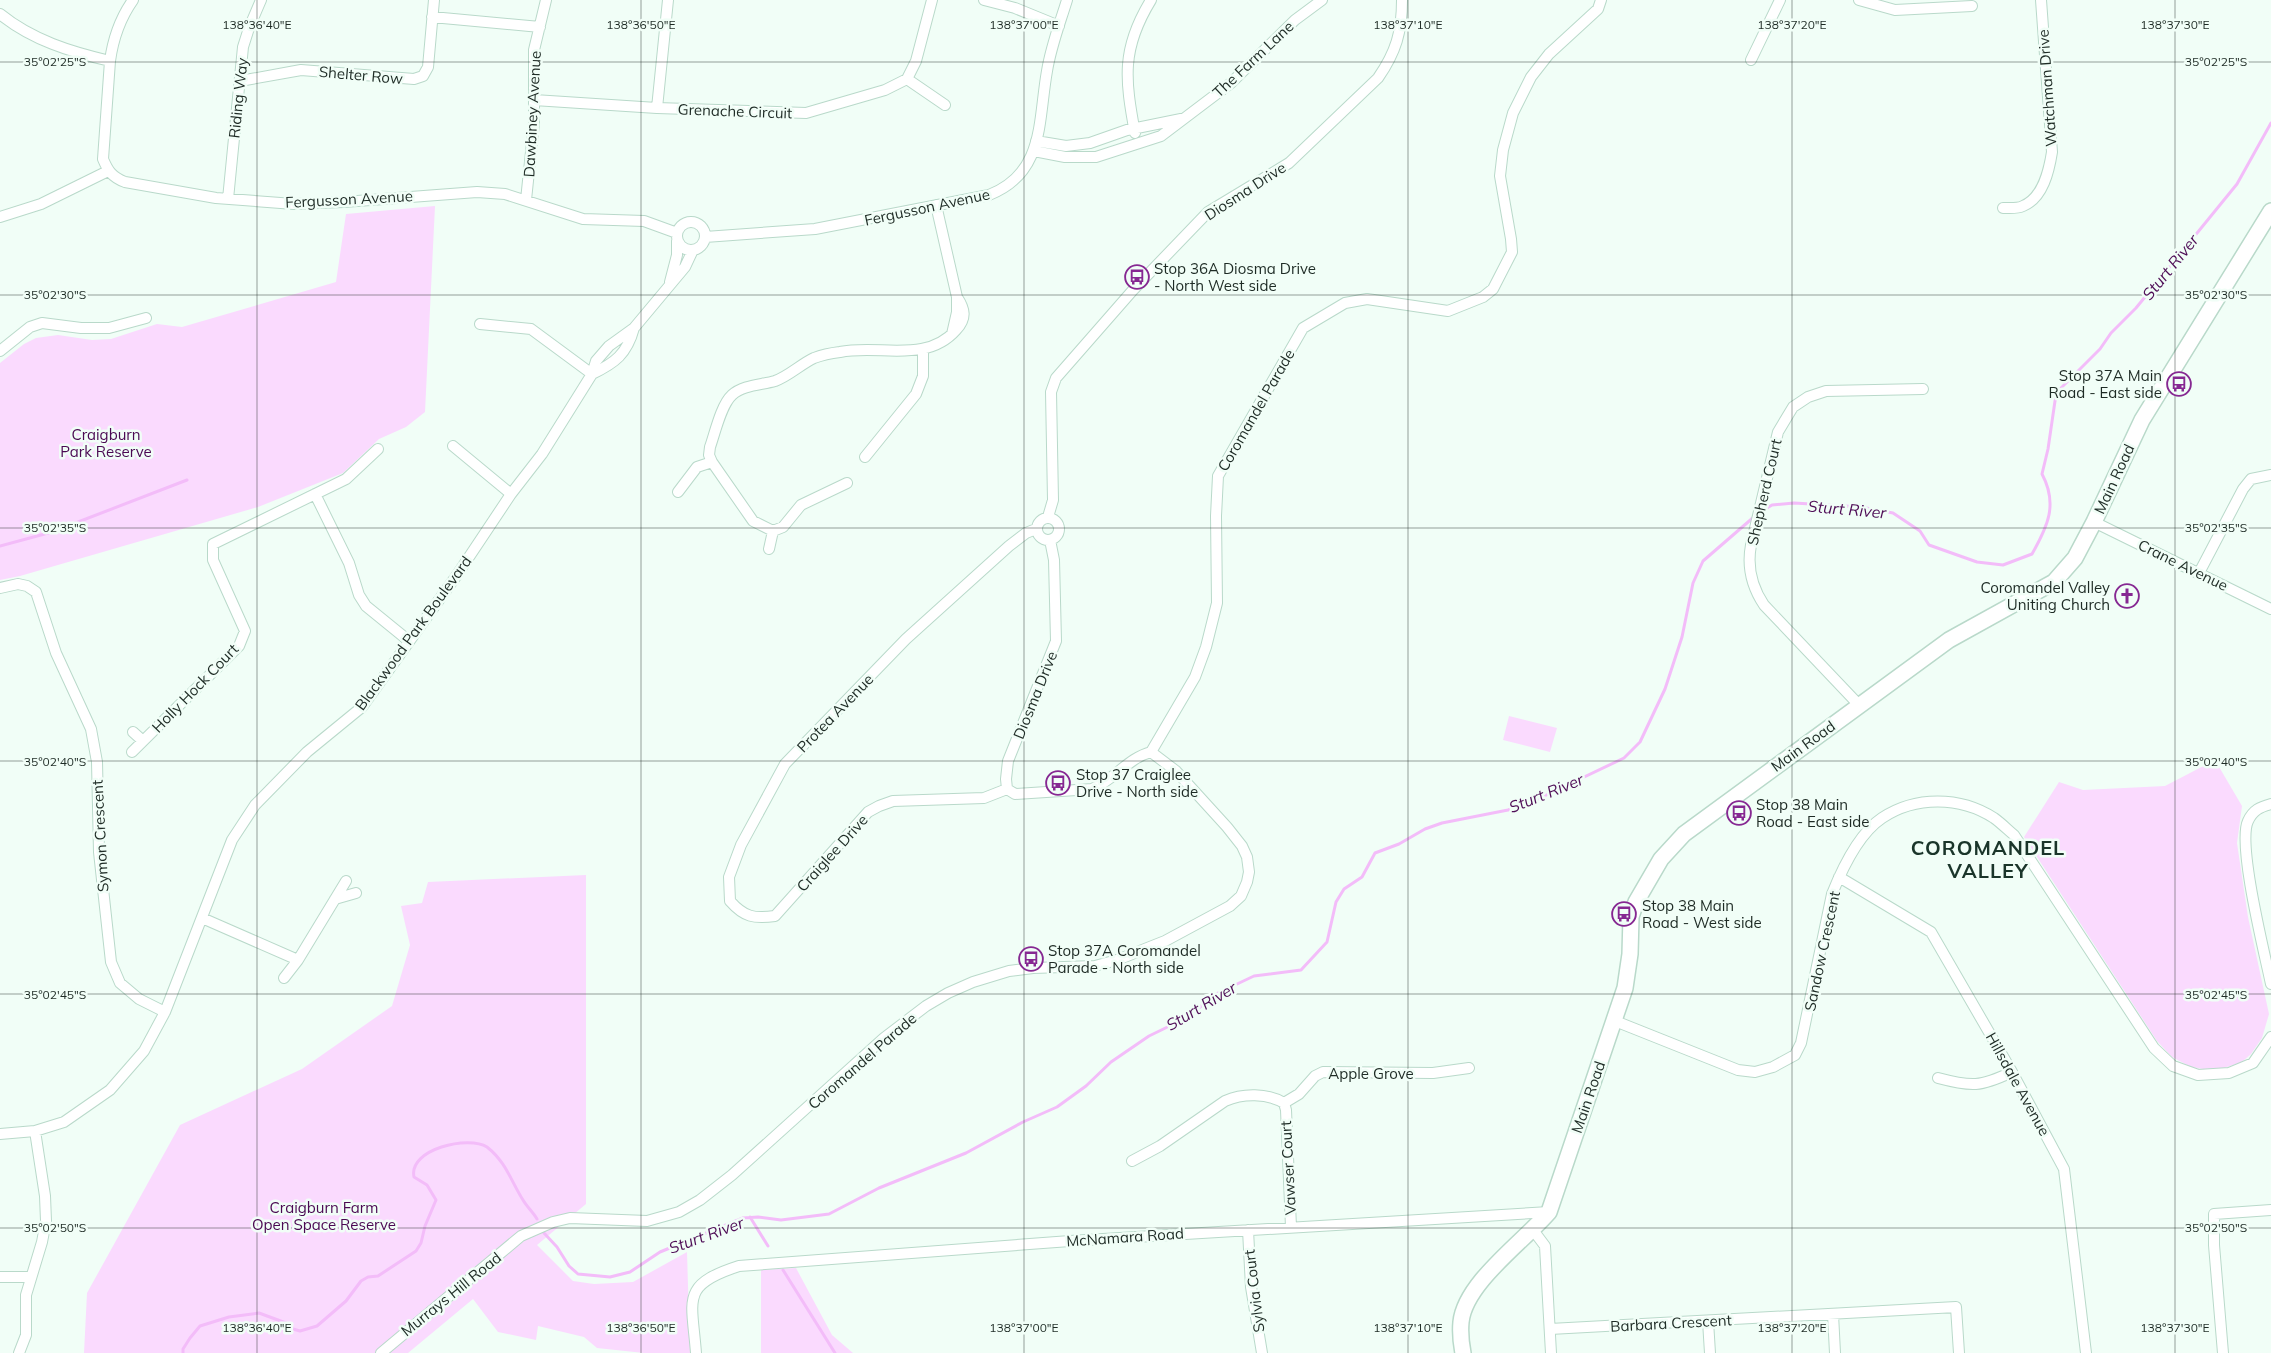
<svg xmlns="http://www.w3.org/2000/svg" width="2271" height="1353" viewBox="0 0 2271 1353" font-family="Mulish,sans-serif">
<rect width="100%" height="100%" fill="#f1fef7"/>
<path fill="#fadafe" d="M435,206L425,412L406,427L379,439L343,473L258,507L20,576L0,580V363L24,344L36,338L58,335L92,340L111,339L157,324L182,327L336,282L346,214Z
M1509,716L1557,728L1550,752L1503,740Z
M2215,760L2242,806L2237,843L2248,917L2269,1014L2262,1038L2251,1054L2242,1062L2224,1068L2203,1069L2191,1067L2172,1057L2157,1041L2024,837L2059,782L2083,790L2165,786Z
M586,875V1204L537,1245L573,1281L594,1284L633,1282L687,1252L690,1353H644L597,1348L584,1337L538,1326L536,1340L498,1332L473,1299L408,1353H84L87,1293L180,1125L302,1069L392,1006L410,945L401,906L422,903L428,882Z
M796,1268L832,1335L853,1353H761V1270Z"/>
<g fill="none" stroke-linecap="round" stroke-linejoin="round">
<path stroke="#f3bcf9" stroke-width="3" d="M1762,511L1772,505L1794,503L1861,507L1893,513L1920,531L1929,545L1977,562L2003,565L2032,554C2048,526 2058,504 2042,474L2048,449L2055,401L2061,388L2100,349L2111,333L2136,308L2237,184L2271,123
M0,546L52,532L187,480
M750,1217L768,1246
M544,1233L557,1247L569,1266L578,1274L610,1277L630,1272L660,1252L743,1218L758,1217L781,1220L829,1214L879,1188L966,1153L1023,1122L1057,1107L1086,1086L1111,1062L1149,1036L1186,1018L1218,993L1254,976L1301,970L1327,942L1336,902L1344,889L1362,877L1375,853L1399,844L1425,829L1442,823L1508,810L1538,799L1624,758L1640,742L1665,689L1682,637L1693,583L1703,561L1755,516
M783,1270L835,1353
M183,1353V1349L190,1338L200,1326L229,1317L259,1313L286,1323L293,1329L300,1331L317,1326L346,1301L361,1281L368,1277L378,1276L416,1251L421,1243L425,1226L436,1200L427,1185L414,1177C408,1149 469,1135 487,1147C506,1162 511,1181 523,1200C527,1207 533,1212 537,1219"/>
<g stroke="#b9d9ca" stroke-width="12">
<path id="street" d="M133,0C121,17 113,39 110,61L103,159C108,171 112,177 125,182L216,198L294,204L344,202L477,192L505,194L583,219L644,221L677,233
M984,0L1015,8L1059,26
M1859,0L1895,10L1972,6
M0,14C32,40 71,52 110,61
M432,17L540,27
M1751,60L1780,0
M907,79L945,105
M240,81L301,70L414,79L423,76L428,67L434,0
M534,100L657,108L806,113L885,90L907,79L916,61L932,0
M657,108L668,0
M1135,133C1125,79 1121,49 1151,0
M1036,141L1066,146L1090,143L1127,130L1181,119
M1034,151L1065,157H1096L1161,136L1231,83L1295,20L1322,0
M228,199L243,47L249,28L261,0
M526,200L534,123V50L546,0
M936,205L957,297V312L952,334
M2003,208C2009,208 2017,209 2023,206C2043,198 2049,171 2052,152L2041,0
M0,217L41,204L108,171
M677 236a14 14 0 1 1 28 0a14 14 0 1 1-28 0Z
M705,237L815,229L989,195C1045,173 1038,121 1047,71C1051,46 1060,23 1067,0
M670,282L677,255V241
M480,324L531,329L592,374
M0,351L30,327L42,323L81,328H109L146,318
M592,374C615,363 627,354 634,328
M453,446L511,494
M865,457L916,394L923,376V350
M847,483L801,505L783,527L773,531L753,521L712,462L709,455L710,447C715,433 721,405 732,395C743,385 761,385 775,381C789,376 801,364 814,358C822,355 832,353 840,352C879,344 926,364 956,330C967,318 965,309 957,297
M678,492L697,467L712,462
M315,494L349,563L359,595L366,606L409,641
M1048,517L1053,500L1051,392L1056,378L1133,290L1208,212L1289,163L1378,78C1396,52 1402,32 1402,0
M1037 529a11 11 0 1 1 22 0a11 11 0 1 1-22 0Z
M2094,522L2271,609
M769,549L773,531
M2199,573L2243,489L2251,479L2271,475
M0,588L18,584L27,586L36,592L56,653L91,729L97,762L99,852L111,962L120,983L139,999L165,1012
M1859,705L1764,605C1752,587 1747,566 1751,545L1778,432L1793,407L1808,397L1826,391L1923,389
M133,732L143,741
M132,752L239,646L245,631L213,560V544L346,479L378,449
M1151,752L1195,677L1206,647L1217,603L1216,516L1218,476L1303,328L1345,303L1367,299L1448,311L1483,297L1493,289L1512,252L1511,239L1500,176L1503,150L1513,113L1531,77L1549,54L1598,9L1601,0
M1007,789L984,798L893,801L879,806L868,812L775,916C754,919 744,917 730,901L729,877L741,845L785,764L906,639L1009,546L1026,533L1036,529
M1007,789L1006,779L1008,761L1056,641L1054,560L1050,540
M1007,789L1015,794L1092,789C1114,780 1128,758 1151,752
M2271,804C2260,807 2253,810 2248,821C2237,844 2265,955 2271,984
M1839,877L1931,932L2012,1072L2064,1169L2086,1353
M335,899L356,893
M202,918L298,960L346,881
M284,978L298,960
M1615,1021L1738,1070L1755,1072L1773,1067L1795,1055L1801,1043L1832,894C1842,869 1858,834 1882,818C1915,796 1960,796 1994,818C2001,823 2008,830 2014,835L2154,1048L2173,1066L2198,1075L2229,1073L2253,1063L2271,1037
M1938,1078C1972,1087 1980,1087 2012,1072
M1284,1103L1299,1094L1315,1076L1323,1072L1433,1073L1469,1068
M0,1134L35,1131L64,1122L110,1090L144,1051L165,1012L232,840L255,805L307,752L362,707L457,575L511,494L542,454L592,374L596,361L609,346L634,328L685,267L693,250
M1132,1161L1160,1146L1225,1101C1243,1093 1267,1093 1284,1103L1286,1110L1291,1227
M1248,1230L1251,1287L1262,1353
M1533,1230L1545,1246L1551,1353
M0,1277H31
M1833,1314L1835,1353
M1708,1321L1710,1353
M1550,1329L1956,1307L1959,1353
M19,1353L26,1335V1295L42,1242L46,1221L45,1196L35,1131
M381,1353L521,1236L553,1222L570,1218L647,1221L679,1212L700,1200L732,1175L884,1038L926,1006L948,993L973,982L1009,971L1033,968L1095,966L1117,960L1165,941L1230,906L1241,896L1247,882L1249,872L1247,857L1242,846L1227,827L1176,771L1151,752
M696,1353C692,1299 680,1285 739,1266L1070,1241L1549,1212
M2223,1353L2214,1245V1214L2271,1210"/>
</g>
<g stroke="#b9d9ca" stroke-width="18">
<path id="secondary" d="M1463,1353C1461,1343 1460,1333 1461,1322C1465,1283 1523,1242 1549,1212L1625,988L1630,954L1631,917L1636,902L1661,859L1684,834L1949,640L2054,582L2075,558L2094,522L2142,420L2271,211"/>
</g>
<use href="#street" stroke="#fff" stroke-width="10"/>
<use href="#secondary" stroke="#fff" stroke-width="15"/>
</g>
<path fill="none" stroke="#1e2b25" stroke-width="1" stroke-opacity="0.45" d="M257,0V1353M641,0V1353M1024,0V1353M1408,0V1353M1792,0V1353M2175,0V1353M0,62H2271M0,295H2271M0,528H2271M0,761H2271M0,994H2271M0,1228H2271"/>
<defs>
<g id="bus-ring" transform="scale(1.25)"><circle r="9.5" fill="#f1fef7" stroke="#862892" stroke-width="1.5"/><path d="M-5-6H5V4H4V6H2V4H-2V6H-4V4H-5ZM-3.5-4V0h7V-4ZM-3.5 1.2v1.5H-2V1.2ZM2 1.2v1.5H3.5V1.2Z" fill="#862892"/></g>
<g id="church-ring" transform="scale(1.25)"><circle r="9.5" fill="#f1fef7" stroke="#862892" stroke-width="1.5"/><path d="M-1.2-6h2.4v3.5h3.3v2.4h-3.3V6h-2.4V-.1h-3.3v-2.4h3.3Z" fill="#862892"/></g>
</defs>
<g fill-rule="evenodd">
<use href="#bus-ring" x="1137" y="277"/>
<use href="#bus-ring" x="2179" y="384"/>
<use href="#church-ring" x="2127" y="596"/>
<use href="#bus-ring" x="1058" y="783"/>
<use href="#bus-ring" x="1739" y="813"/>
<use href="#bus-ring" x="1624" y="914"/>
<use href="#bus-ring" x="1031" y="959"/>
</g>
<g text-anchor="middle" dominant-baseline="central" stroke-width="5" stroke-linejoin="round" paint-order="stroke">
<g font-size="15" fill="#1e2b25" stroke="#f1fef7">
<text transform="translate(1253 59) rotate(-43)">The Farm Lane</text>
<text transform="translate(361 75) rotate(5)">Shelter Row</text>
<text transform="translate(2047 88) rotate(-94)">Watchman Drive</text>
<text transform="translate(238 98) rotate(-84)">Riding Way</text>
<text transform="translate(735 111) rotate(2)">Grenache Circuit</text>
<text transform="translate(532 114) rotate(-87)">Dawbiney Avenue</text>
<text transform="translate(1245 191) rotate(-33)">Diosma Drive</text>
<text transform="translate(349 199) rotate(-3)">Fergusson Avenue</text>
<text transform="translate(927 207) rotate(-12)">Fergusson Avenue</text>
<text transform="translate(1256 410) rotate(-60)">Coromandel Parade</text>
<text transform="translate(2114 479) rotate(-65)">Main Road</text>
<text transform="translate(1764 492) rotate(-77)">Shepherd Court</text>
<text transform="translate(2183 565) rotate(26)">Crane Avenue</text>
<text transform="translate(413 633) rotate(-54)">Blackwood Park Boulevard</text>
<text transform="translate(195 688) rotate(-46)">Holly Hock Court</text>
<text transform="translate(1035 695) rotate(-68)">Diosma Drive</text>
<text transform="translate(835 713) rotate(-46)">Protea Avenue</text>
<text transform="translate(1803 746) rotate(-36)">Main Road</text>
<text transform="translate(100 836) rotate(-93)">Symon Crescent</text>
<text transform="translate(832 853) rotate(-48)">Craiglee Drive</text>
<text transform="translate(1822 951) rotate(-78)">Sandow Crescent</text>
<text transform="translate(862 1061) rotate(-41)">Coromandel Parade</text>
<text x="1371" y="1073">Apple Grove</text>
<text transform="translate(2018 1084) rotate(61)">Hillsdale Avenue</text>
<text transform="translate(1588 1097) rotate(-71)">Main Road</text>
<text transform="translate(1288 1168) rotate(-93)">Vawser Court</text>
<text transform="translate(1125 1237) rotate(-4)">McNamara Road</text>
<text transform="translate(1254 1291) rotate(-97)">Sylvia Court</text>
<text transform="translate(451 1294) rotate(-39)">Murrays Hill Road</text>
<text transform="translate(1671 1323) rotate(-3)">Barbara Crescent</text>
</g>
<g font-size="15" fill="#1e2b25" stroke="#f1fef7" text-anchor="start">
<text x="1154" y="268">Stop 36A Diosma Drive<tspan x="1154" dy="17">- North West side</tspan></text>
<text x="2162" y="375" text-anchor="end">Stop 37A Main<tspan x="2162" dy="17">Road - East side</tspan></text>
<text x="2110" y="587" text-anchor="end">Coromandel Valley<tspan x="2110" dy="17">Uniting Church</tspan></text>
<text x="1076" y="774">Stop 37 Craiglee<tspan x="1076" dy="17">Drive - North side</tspan></text>
<text x="1756" y="804">Stop 38 Main<tspan x="1756" dy="17">Road - East side</tspan></text>
<text x="1642" y="905">Stop 38 Main<tspan x="1642" dy="17">Road - West side</tspan></text>
<text x="1048" y="950">Stop 37A Coromandel<tspan x="1048" dy="17">Parade - North side</tspan></text>
</g>
<g font-size="15" fill="#4b0953" stroke="#f1fef7">
<text x="106" y="434">Craigburn<tspan x="106" dy="17">Park Reserve</tspan></text>
<text x="324" y="1207">Craigburn Farm<tspan x="324" dy="17">Open Space Reserve</tspan></text>
</g>
<g font-size="16" font-style="italic" fill="#4f0e57" stroke="#f1fef7">
<text transform="translate(2170 267) rotate(-51)">Sturt River</text>
<text transform="translate(1847 509) rotate(5)">Sturt River</text>
<text transform="translate(1546 793) rotate(-22)">Sturt River</text>
<text transform="translate(1201 1006) rotate(-31)">Sturt River</text>
<text transform="translate(706 1235) rotate(-20)">Sturt River</text>
</g>
<g font-size="20" font-weight="bold" letter-spacing="1" fill="#1a352a" stroke="#f1fef7">
<text x="1988" y="847">COROMANDEL<tspan x="1988" dy="23">VALLEY</tspan></text>
</g>
</g>
<g font-size="12" text-anchor="middle" fill="#1e2b25" stroke="#f1fef7" stroke-width="5" stroke-linejoin="round" paint-order="stroke">
<text x="257" y="29">138°36'40"E</text>
<text x="641" y="29">138°36'50"E</text>
<text x="1024" y="29">138°37'00"E</text>
<text x="1408" y="29">138°37'10"E</text>
<text x="1792" y="29">138°37'20"E</text>
<text x="2175" y="29">138°37'30"E</text>
<text x="55" y="66">35°02'25"S</text>
<text x="2216" y="66">35°02'25"S</text>
<text x="55" y="299">35°02'30"S</text>
<text x="2216" y="299">35°02'30"S</text>
<text x="55" y="532">35°02'35"S</text>
<text x="2216" y="532">35°02'35"S</text>
<text x="55" y="766">35°02'40"S</text>
<text x="2216" y="766">35°02'40"S</text>
<text x="55" y="999">35°02'45"S</text>
<text x="2216" y="999">35°02'45"S</text>
<text x="55" y="1232">35°02'50"S</text>
<text x="2216" y="1232">35°02'50"S</text>
<text x="257" y="1332">138°36'40"E</text>
<text x="641" y="1332">138°36'50"E</text>
<text x="1024" y="1332">138°37'00"E</text>
<text x="1408" y="1332">138°37'10"E</text>
<text x="1792" y="1332">138°37'20"E</text>
<text x="2175" y="1332">138°37'30"E</text>
</g>
</svg>
